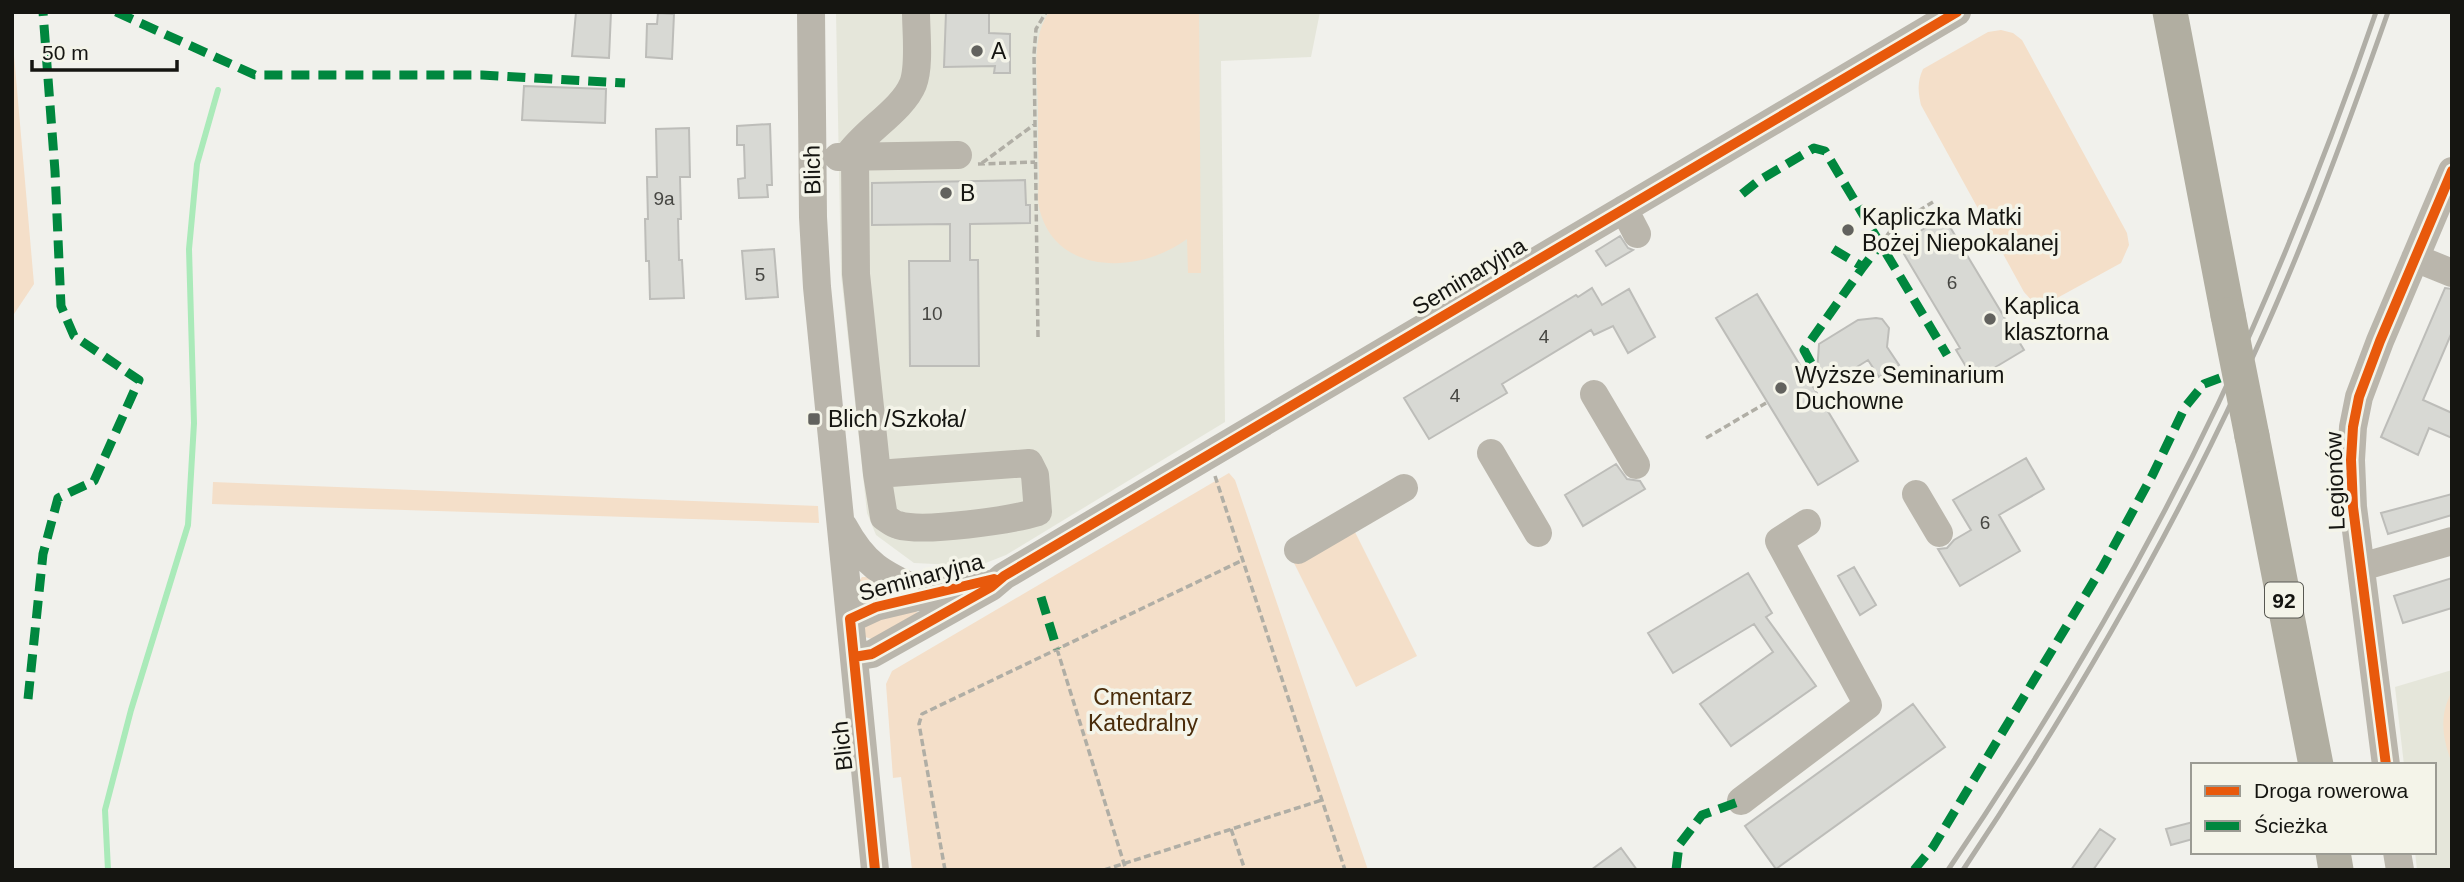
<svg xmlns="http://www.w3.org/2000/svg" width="2464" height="882" viewBox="0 0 2464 882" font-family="Helvetica,sans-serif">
<rect width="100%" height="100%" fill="#f1f1ec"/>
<path fill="#e5e6da" d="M836,12H1320L1311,57L1221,61L1225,422L1006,555L978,566L914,563L876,535L867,513L841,274Z
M2452,670V870H2417L2415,852H2434V765H2404L2395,687Z"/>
<path fill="#f4dfc9" d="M1049,12H1199L1201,273H1188L1187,239C1141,274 1054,277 1039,207C1037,197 1039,185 1039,175C1038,153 1038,132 1038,111C1038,79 1030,40 1049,12Z
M2001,30L2013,33L2022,40L2127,233L2129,245L2121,263L2048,303L2033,302L2024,292L1921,105C1918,92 1917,82 1923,69L1988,32Z
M12,32L34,284L12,317Z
M1229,473L1235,480L1368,870H912L901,777L893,778L886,684L892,671Z
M213,482L818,506L819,523L212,504Z
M1353,528L1417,656L1356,687L1292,559Z
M862,577H866L883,589L862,594L859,591L860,580Z
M916,609L917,613L872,639L865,637L863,626L866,624Z
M2452,691V763C2442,738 2439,715 2452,691Z"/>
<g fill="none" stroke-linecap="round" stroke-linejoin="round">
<path stroke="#aaeab9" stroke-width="6" d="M108,870L105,810L131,710L188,525L194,423L189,249L197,164L218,90"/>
</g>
<path fill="#d8d9d4" stroke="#bdbdb9" stroke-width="2" d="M576,12H611L609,58L572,56Z
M946,12H989V33L1010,34V73H994L995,66L944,67Z
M658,13L674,14L672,59L646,57L647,24H657Z
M524,86L606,89L605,123L522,120Z
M770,124L772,185H767L768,197L739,198L738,179L745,178L744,145H737V126Z
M689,128L690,177H680L681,219H678L679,260H682L684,298L650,299L649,261H646L645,219H648L647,177H657L656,129Z
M1025,180L1026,205H1030V223L970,224V260H978L979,366H910L909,261H950V224L872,225V183Z
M1944,217L2024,350L1974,380L1956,350L1960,348L1898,244Z
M1620,236L1628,248L1633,250L1606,266L1596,251Z
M774,249L778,297L746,299L742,251Z
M1592,288L1602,305L1629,289L1655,337L1628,353L1613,326L1594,335L1591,330L1502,384L1507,393L1429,439L1404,398L1576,295L1578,297Z
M2445,288L2452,289V332L2423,400L2452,413V438L2429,428L2418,455L2381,437Z
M1757,294L1858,461L1818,485L1716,318Z
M1876,318L1882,319L1889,328L1887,347L1899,365L1879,377L1868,360L1841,377L1817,373L1819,344L1858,320Z
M2026,458L2044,489L1999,515L2020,551L1960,586L1938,549L1947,548L1954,540L1971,530L1953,500Z
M1616,464L1627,479L1640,481L1645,489L1583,526L1565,495Z
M2452,494V515L2388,534L2381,513Z
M1854,567L1876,605L1860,615L1838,576Z
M1748,573L1772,613L1766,617L1816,686L1731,746L1700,704L1773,652L1754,624L1673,673L1648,633Z
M2452,578V608L2403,623L2394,596Z
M1913,704L1945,747L1776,869L1745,826Z
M2193,822V839L2171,845L2166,829Z
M2100,829L2115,839L2093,870H2071Z
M1621,848L1637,870H1591Z"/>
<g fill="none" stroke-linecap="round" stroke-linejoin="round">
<path stroke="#b0aea5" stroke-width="3.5" stroke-dasharray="7 3.5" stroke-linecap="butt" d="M982,163L1035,124
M978,164L1035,162
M1912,214L1916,222
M1880,245L1894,226L1933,202
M1038,337L1034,54L1036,29L1046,12
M1706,438L1766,403
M1215,476L1345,870
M1057,649L1126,870
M1231,829L1245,870
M945,870L919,724L922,714L1243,560
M1104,870L1322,800"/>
<path stroke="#bab6ac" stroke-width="28" d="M811,12L813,217L817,287L875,870
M838,157L958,155
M847,157C864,131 902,111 913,84C920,66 916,31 916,12
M855,157L856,274L877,474L884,517C889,520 893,524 898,525C924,533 1011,520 1038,512L1035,475L1029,463L877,474
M1624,209L1637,234
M2415,258L2452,273
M1594,394L1636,465
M1491,453L1538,533
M1916,494L1939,533
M844,527C866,568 886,575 926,594
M1298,550L1404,488
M2361,567L2452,541
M850,619L876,607L981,582
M854,657L872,654L991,587L1004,576L1957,12
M2386,765L2353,507L2351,460L2353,427L2359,397L2380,341L2452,171
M1741,801L1868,705L1779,541L1807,523
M2397,852L2400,870"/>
<path stroke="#b1aea1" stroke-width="35" d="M2170,12L2228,315
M2252,436L2316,765
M2333,852L2336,870"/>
<path stroke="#b0aea6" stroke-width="5" d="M1948,870C2049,721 2141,566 2218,404C2278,277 2330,145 2376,12
M1963,870C2067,714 2162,552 2241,382C2298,262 2344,137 2388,12"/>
<path stroke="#b1aea1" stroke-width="35" d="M2228,315L2252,436"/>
<path stroke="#00873e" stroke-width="9" stroke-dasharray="18 9" stroke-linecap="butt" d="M116,12L255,75H482L625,83
M1742,194L1758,181L1814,148L1825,151L1947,355
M1833,249L1863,267L1880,245
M1811,363L1804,350L1863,267
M1041,597L1057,649
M28,699L43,554L58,498L94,481L139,380L74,336L61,306L55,171L43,12
M1676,870L1679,845L1702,815L1741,801
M1914,870L1933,847L2103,566L2153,474L2185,407L2204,384L2220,378"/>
<g stroke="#f4f4e9" stroke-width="15">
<path id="cycleway" d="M854,657L872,654L991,587L1004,576L1957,12
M2386,765L2353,507L2351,460L2353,427L2359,397L2380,341L2452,171
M875,870L850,619L876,607L994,579"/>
</g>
<use href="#cycleway" stroke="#e8590c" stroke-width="10"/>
</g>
<g fill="#62625e" stroke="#f4f4e9" stroke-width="2.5">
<circle cx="977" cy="51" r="7"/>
<circle cx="946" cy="193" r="7"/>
<circle cx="1848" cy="230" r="7"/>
<circle cx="1990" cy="319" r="7"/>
<circle cx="1781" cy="388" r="7"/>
<rect x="807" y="412" width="14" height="14" rx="3.5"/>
</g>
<g text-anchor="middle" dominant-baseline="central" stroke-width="7" stroke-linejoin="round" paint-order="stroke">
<g font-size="19" fill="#464642">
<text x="664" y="198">9a</text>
<text x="760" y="274">5</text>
<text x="1952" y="282">6</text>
<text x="932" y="313">10</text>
<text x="1544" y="336">4</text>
<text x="1455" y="395">4</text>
<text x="1985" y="522">6</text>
</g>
<rect fill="#f4f4e9" stroke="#585852" stroke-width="2" x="2265" y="582.5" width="38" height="35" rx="5"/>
<g font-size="21" font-weight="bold" fill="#151511">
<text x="2284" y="600">92</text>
</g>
<g font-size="23" fill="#151511" stroke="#f4f4e9" text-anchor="start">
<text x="991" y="51">A</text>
<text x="960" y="193">B</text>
<text x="1862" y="217">Kapliczka Matki<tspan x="1862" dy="26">Bożej Niepokalanej</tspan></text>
<text x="2004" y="306">Kaplica<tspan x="2004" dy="26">klasztorna</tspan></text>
<text x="1795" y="375">Wyższe Seminarium<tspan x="1795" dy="26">Duchowne</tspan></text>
<text x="828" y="419">Blich /Szkoła/</text>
</g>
<g font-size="23" fill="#151511" stroke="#f4f4e9">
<text transform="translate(812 170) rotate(-91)">Blich</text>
<text transform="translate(1469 276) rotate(-31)">Seminaryjna</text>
<text transform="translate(2335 481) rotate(-92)">Legionów</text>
<text transform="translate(921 577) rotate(-15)">Seminaryjna</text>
<text transform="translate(842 746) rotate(-96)">Blich</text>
</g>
<g font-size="23" fill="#4a2c0a" stroke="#f4f4e9">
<text x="1143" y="697">Cmentarz<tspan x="1143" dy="26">Katedralny</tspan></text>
</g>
</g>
<rect width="2464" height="882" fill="none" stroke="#151511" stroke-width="28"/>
<rect x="2191" y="763" width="245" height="91" fill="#f4f4e9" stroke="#9b9b93" stroke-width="2"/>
<rect x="2205" y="786" width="35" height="10" fill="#e8590c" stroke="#9b9b93" stroke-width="2"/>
<text x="2254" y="798" font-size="21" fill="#151511">Droga rowerowa</text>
<rect x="2205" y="821" width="35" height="10" fill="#00873e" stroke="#9b9b93" stroke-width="2"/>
<text x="2254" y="833" font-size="21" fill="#151511">Ścieżka</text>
<path d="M32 60v10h145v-10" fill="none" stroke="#151511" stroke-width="3.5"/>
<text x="42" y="60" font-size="21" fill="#151511" stroke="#f4f4e9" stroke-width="5" paint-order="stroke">50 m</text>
</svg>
